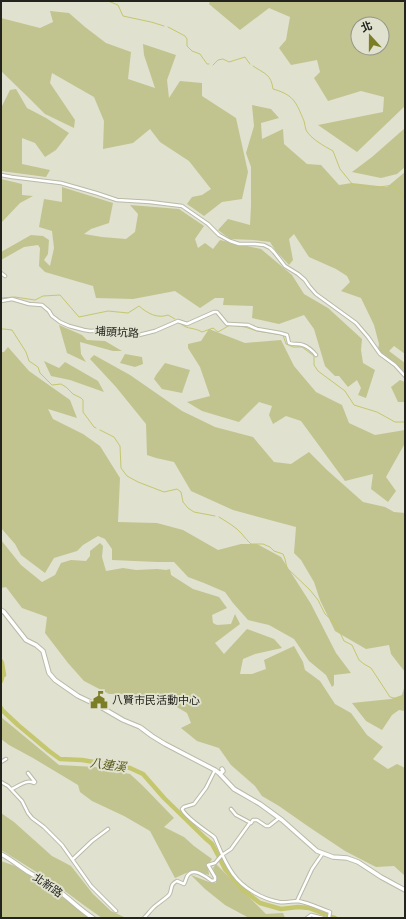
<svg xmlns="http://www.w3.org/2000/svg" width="406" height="919" viewBox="0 0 406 919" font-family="Arial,'Noto Sans TC',sans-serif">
<rect width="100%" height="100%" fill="#e0e1cf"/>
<path fill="#c1c48f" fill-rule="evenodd" d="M210,1H402L405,4V106L357,152L318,125L383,112L384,97L361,91L328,101L314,78L320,72L317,60L291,65L279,48L286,40L290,17L269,8L240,30L209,4ZM358,24H382V48H358Z
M50,11L69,13L85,27L106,43L131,52L128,79L155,88L144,55L143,44L176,55L167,80L169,98L180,81L202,83V96L236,118L248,172L242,199L222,202L204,216L187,204L192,197L202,195L211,189L189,161L160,142L150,129L133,143L103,149L104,121L94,97L52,73L50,83L75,120L74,128L45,114L30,99L1,71V18L40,28L53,22Z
M16,89L27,108L46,118L69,133L56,150L45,157L35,143L22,138V164L50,170L46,177L1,171V108L10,90Z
M252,105L271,109L279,118L261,123L262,139L283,129L284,144L307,164L321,165L339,185L352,183L387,187L405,172V354L394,346L389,351L405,363V376L394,365L382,354L378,349L379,344L374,325L361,298L341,291L350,282L347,276L336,269L309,257L294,234L289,239L293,260L289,265L275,250L270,242L254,240L230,239L218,230L228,219L250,225L251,206V167L246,153L254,126Z
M405,128V167L397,174L381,178L352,172L372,157Z
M1,179L22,184V195L33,196L20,203L1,223Z
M62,187L113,203L109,223L91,229L84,234L102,237L126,239L135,232L138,214L130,205L179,209L204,226L195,239L198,248L205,243L213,249L220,240L261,249L292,275L304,294L328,308L362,339L361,350L363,363L375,370L366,398L358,395L361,388L357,380L348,387L339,376H335L325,366L314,329L304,315L279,324L252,318L253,306L223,305L224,298H215L200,308L175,291L133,299L96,298L93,286L45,272L39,266L40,248L38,245L24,247L1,260V252L31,235L43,236L49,240L48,254L44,260L50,266L54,248L52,231L39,227L44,199L62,202Z
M59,325L82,335L87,340L105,341L122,351H113L80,342L81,354L86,362L67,353Z
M209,329L245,343L281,340L294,366L316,392L342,405L349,423L375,435L405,430L404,445L386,477L396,491L388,502L371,489L373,474L345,481L301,421L286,416L273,424L269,415L272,406L259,402L239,422L202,411L187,402L210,396L200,367L188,348V344L201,341Z
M8,347L29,371L70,400L77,418L48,409L53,419L83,434L100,446L120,478L118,522L157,523L183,530L218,550L241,544H257L281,557L311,604L336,653L351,673L334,675V685L332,687L326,675L309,661L294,639L269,625L248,620L233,603L225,592L204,583L188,577L174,562H158L112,560V549L105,539L98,536L83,545L77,551L54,558L45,573L21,555L15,544L1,528V352H4Z
M125,354L142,357L143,364L135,367L120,363Z
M94,355L130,375L182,411L215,427L253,437L274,462L291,464L309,452L327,470L363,502L385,507L394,512L405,513V672L391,654L389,645L366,649L335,631L320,600L314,582L301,560L294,553L296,527L233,510L191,491L174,462L156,458L147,455L146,424L116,387L90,359Z
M44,361L59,368L65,362L98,381L104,392L70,380L51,376Z
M165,363L190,370L182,393L162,389L154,379L156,375Z
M400,380L405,382V402H398L391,387Z
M1,540L21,565L42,582L55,575L61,563L71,560L86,561L90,556V551L100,543L103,546L102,557L106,571L123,568L136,570L157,569L166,570L170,569L171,575L193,589L219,597L227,608L212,615L213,623L217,625L231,624L235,614L240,624L215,643L224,654L247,629L274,639L282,648L255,654L243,659L240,674H252L266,669L264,660L294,646L303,662L305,670L320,681L335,704L351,713L367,735L383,747L373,759L388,769L397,764L405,768V876L394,866L376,867L345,851L309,827L279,806L262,796L255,786L231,765L219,748L197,741L181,728L191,723L187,713L165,700L154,705L122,694H109L84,681L68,663L45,633L47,617L22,608L6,587L1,588Z
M405,685V711L399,710L392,715L382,730L366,721L352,703L391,699L402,695Z
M1,717L59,765L95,767L130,774L142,785L174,818L164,827L184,837L194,846L212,859L208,865L209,875L193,870L175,878L150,831L124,816L92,801L80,792L78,785L33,758L9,745L1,739Z
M1,813L14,822L52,856L71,866L93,894L111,911L126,918H102L85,906L54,883L6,853L1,850Z
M1,861L15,866L57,893L91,918H1Z
M216,864L266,914L283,913L285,918H249L225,905L205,889L191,875L209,882L216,883L215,874L213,868Z"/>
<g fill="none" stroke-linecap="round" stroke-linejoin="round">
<path stroke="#c4c76e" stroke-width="1" d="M108,1L118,5L123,16L151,22L164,26
M168,27L185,36L187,39V46L192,51L200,54L207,64H209
M213,65L218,60L223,59L229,62L245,57L250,64
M253,66C265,74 271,74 273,89C294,95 296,102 304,121C305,124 305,127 306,130C311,139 324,146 333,151L340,169L353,185C362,184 369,189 379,187C384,187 390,184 395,187C399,189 401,196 405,199
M1,298L15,297L35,300L43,296L60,295L79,317L108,311L128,313L139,306C147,313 157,319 168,315L175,319
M181,324C188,330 194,327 202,332L213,328L218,332L230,325L245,327L257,331L283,335L286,344L293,347H302L314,356V365L318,371L345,391L354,405L377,412L395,422H405
M1,329H4L12,330L26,352L29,361L38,367L40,373L52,385L61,384L66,387L73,394L81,398L83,400V412L94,427L96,428
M100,430L114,437L120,446L121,468L127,476L138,482L164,492L177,489L181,492L183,502L188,508L194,512L215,516
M219,517C227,522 236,527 242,534C245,538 248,541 251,544H263L270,547L274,551L283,554L285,559L287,568L310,590L318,600L325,614L336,624L344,641L352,645L359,660L364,664L371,668L390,697L405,701"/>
<path stroke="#c4c76e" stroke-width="4.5" d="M1,661L2,663L4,675
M1,681L2,678
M1,708L2,710L18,725L49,751L60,759L82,760L130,768L143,774L164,798L205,838L212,844L219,857
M221,861L225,869L242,889L260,903L281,909L298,907L309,908L327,915
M331,917L335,918"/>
<g stroke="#b9baa9" stroke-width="4.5">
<path id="street" d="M1,175L12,177L61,183L96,193L117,200L150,202L182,206L208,224L219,235L230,241L239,244H255L264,245L270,248L274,252L285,266L298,274L305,280L309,286L316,294L356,323L368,337L380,354L395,365L405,376
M1,273L5,276
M1,301L12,299L29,304L42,305L49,311L52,316L60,322L69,326L84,330L90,331L110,330L119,333L139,335L155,331L178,321L187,324L214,312H217L227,324H229L248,325L257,329L280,333L287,335L289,343C294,345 298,343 303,345C307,346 313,351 316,355
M1,762L6,759
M215,770L206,788L194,804L184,807L182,809C186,818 205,830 213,836L215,838C220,850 225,863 233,874C243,888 262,899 279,902C285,903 292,901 298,901C309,903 319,908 330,912L329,918
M1,782L8,786L22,801L28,813L32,818L44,827L62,845L91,886L116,911
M12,789C19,786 26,779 34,783L35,782L28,773
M231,809L236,815L251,823
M73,859L92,841L108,829
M297,901L312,869L323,853
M144,918C147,915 150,911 153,908C158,903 164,900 169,895C173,889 169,885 177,881L184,884C186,881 186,877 188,875C194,867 206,877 212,881L215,880V877L208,865L215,863L222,855L231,849L249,824L251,823L253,820H257L266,826H269L279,818
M307,918L311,915L323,918"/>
</g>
<g stroke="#b9baa9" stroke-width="5.5">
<path id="secondary" d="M1,610L4,612L26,640L36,645L43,651L49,673L55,680L78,696L99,706L123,720L140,727L152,736L165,744L215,770L219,773L234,789L260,804L282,820L317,851L333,857L347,858L358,862L381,877L405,890
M220,774L223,771L222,769
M1,854C11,859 20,867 30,873C39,878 48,883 56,889C69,898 80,910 93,918"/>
</g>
<use href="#street" stroke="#fff" stroke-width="2.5"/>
<use href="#secondary" stroke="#fff" stroke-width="3.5"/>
</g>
<defs>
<g id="civic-bare" transform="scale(1.38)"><path d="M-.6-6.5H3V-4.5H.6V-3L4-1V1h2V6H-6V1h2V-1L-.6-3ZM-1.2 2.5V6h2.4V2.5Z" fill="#7c7e26" stroke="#e0e1cf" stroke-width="2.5" paint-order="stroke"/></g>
</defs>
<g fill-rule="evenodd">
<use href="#civic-bare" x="99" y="700"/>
</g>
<g text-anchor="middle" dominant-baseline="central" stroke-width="4" stroke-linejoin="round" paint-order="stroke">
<g font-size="11" fill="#23241d" stroke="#e0e1cf">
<text transform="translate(117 332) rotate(3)">埔頭坑路</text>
<text transform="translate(48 885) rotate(34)">北新路</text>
</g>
<g font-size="11" fill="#23241d" stroke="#e0e1cf" text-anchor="start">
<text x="112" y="700">八賢市民活動中心</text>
</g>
<g font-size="12" font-style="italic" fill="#555614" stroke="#e0e1cf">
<text transform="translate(108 765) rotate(8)">八連溪</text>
</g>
</g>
<rect width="406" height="919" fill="none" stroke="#23241d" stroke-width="4"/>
<g transform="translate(370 36) rotate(339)"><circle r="19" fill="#e0e1cf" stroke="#949588"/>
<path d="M0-3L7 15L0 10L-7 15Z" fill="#7c7e26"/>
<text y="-6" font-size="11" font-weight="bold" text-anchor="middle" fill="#23241d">北</text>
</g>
</svg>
